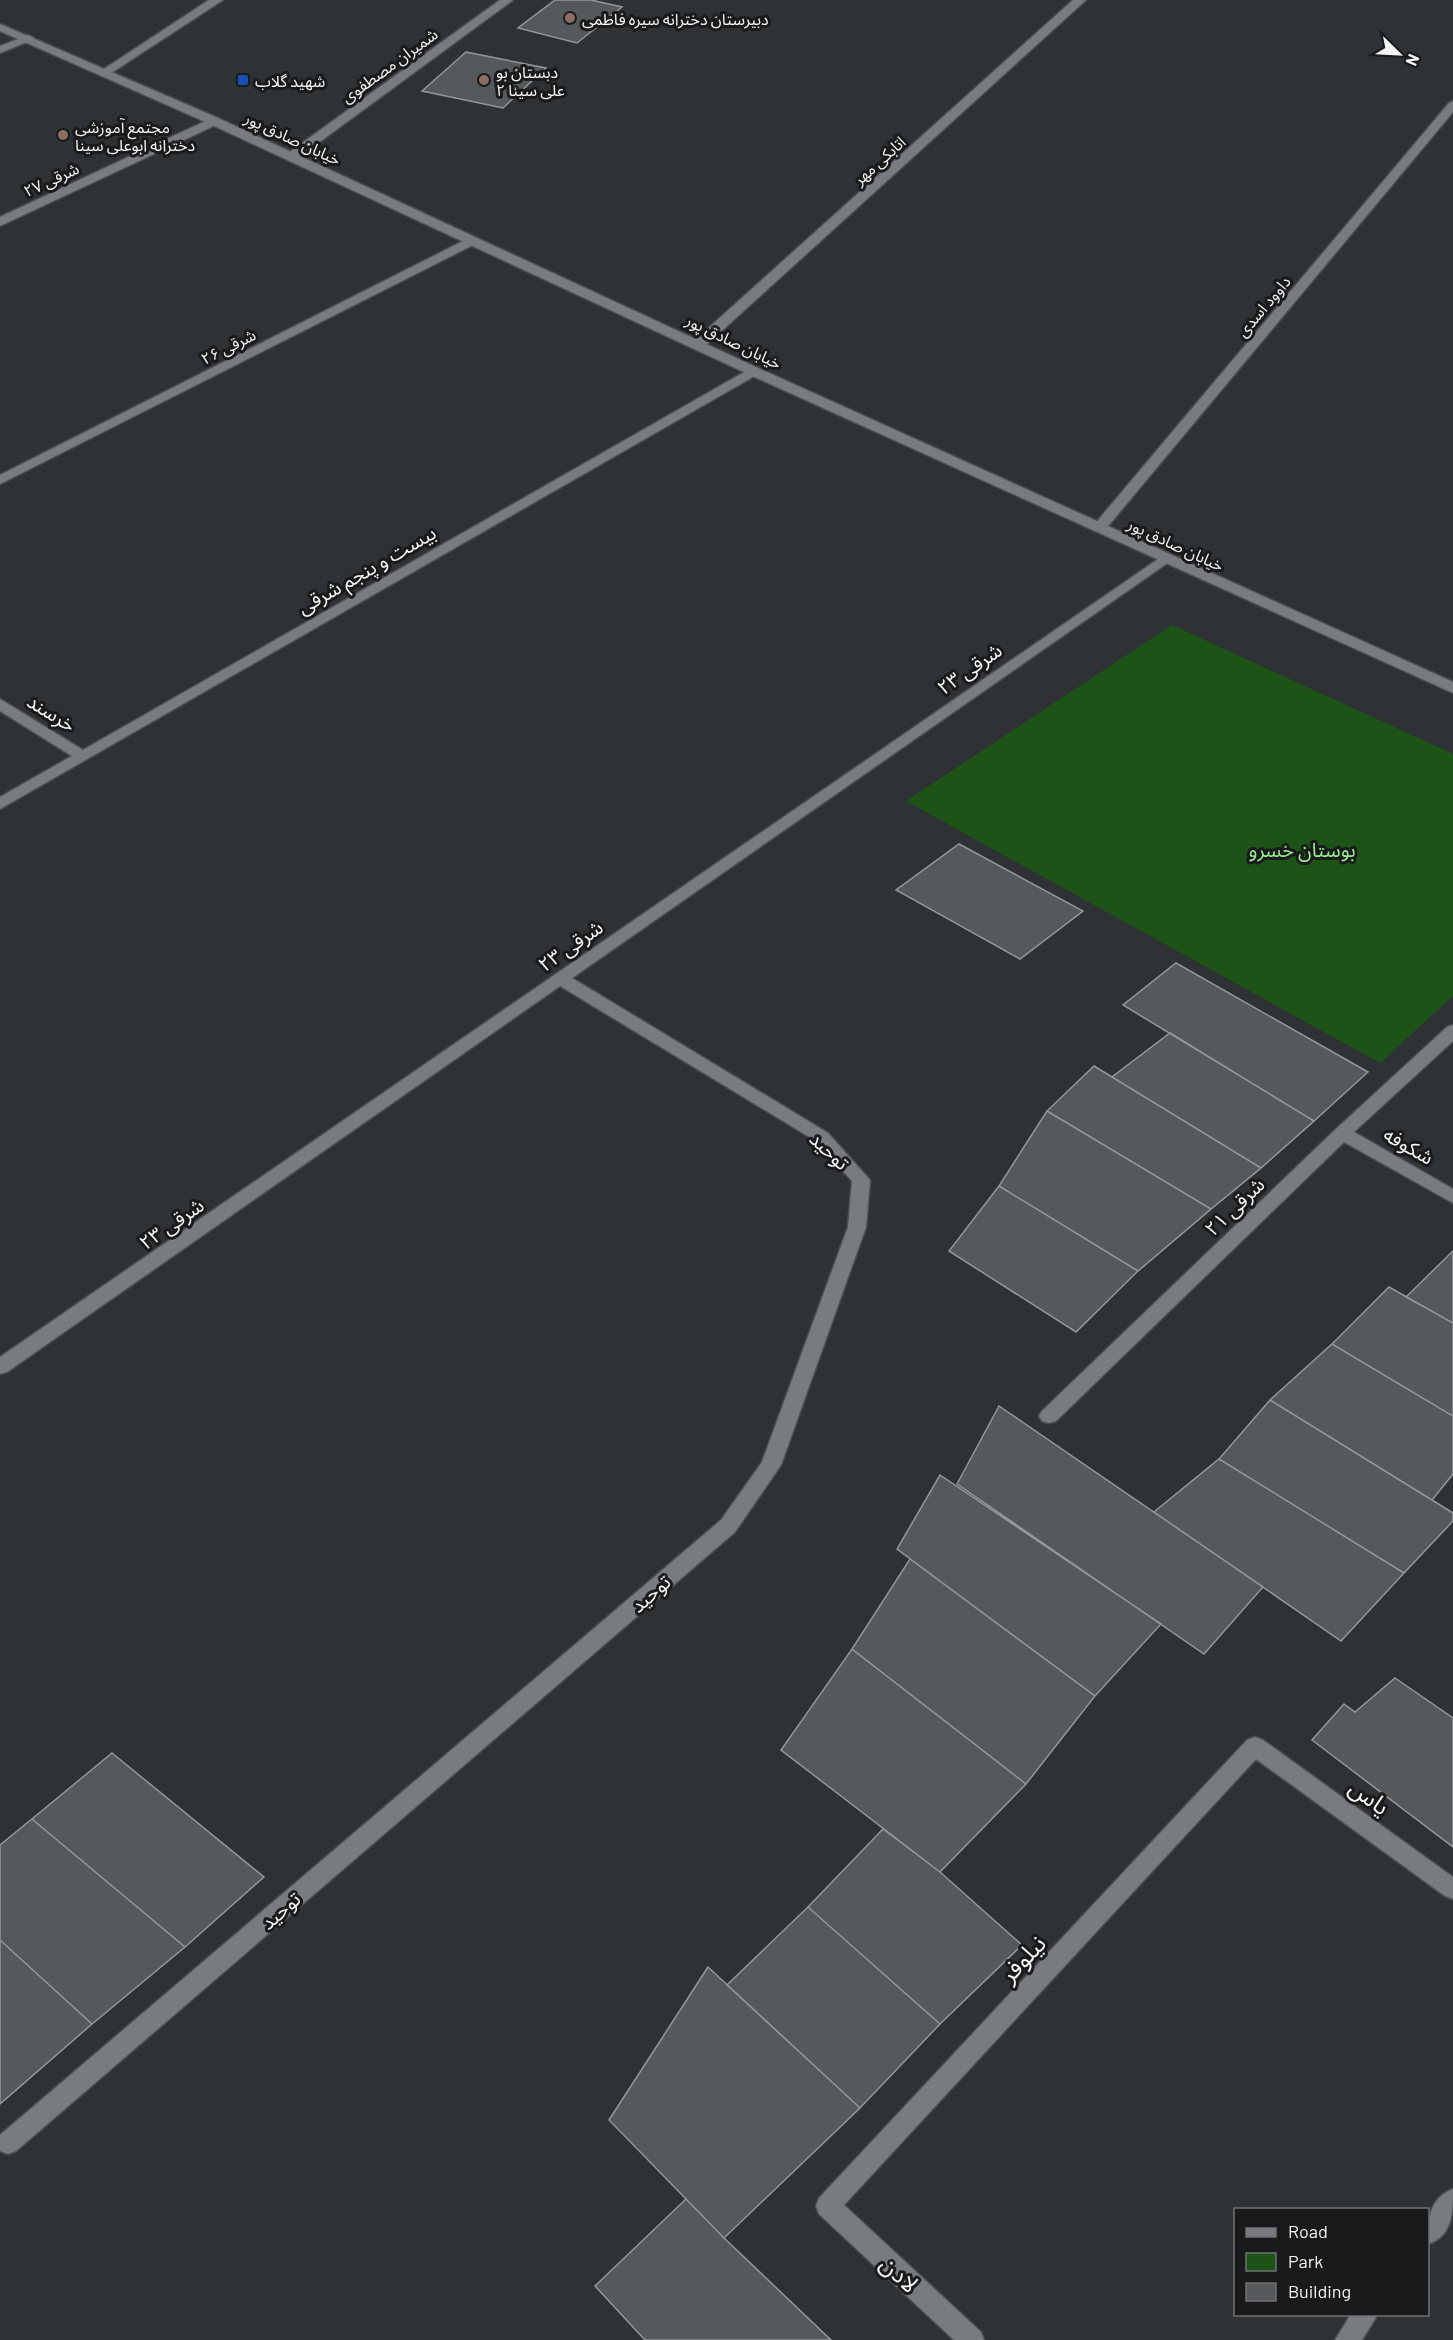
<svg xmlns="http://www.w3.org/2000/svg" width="1453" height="2340" viewBox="0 0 1453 2340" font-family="Barlow,'Noto Sans Arabic',sans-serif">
<rect width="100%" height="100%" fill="#2f3235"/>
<path fill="#1e5318" d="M1172,625L1453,754V996L1380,1063L906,801Z"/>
<path fill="#55595b" stroke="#93979a" stroke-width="1.5" d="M555,0H591L622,7L577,43L518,28Z
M466,52L546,68L503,108L422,91Z
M959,844L1083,911L1020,959L896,890Z
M1176,963L1368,1072L1314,1121L1123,1005Z
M1170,1033L1314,1121L1261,1168L1112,1077Z
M1094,1066L1112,1077L1261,1168L1211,1209L1047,1111Z
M1047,1111L1211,1209L1138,1271L999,1186Z
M999,1186L1138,1271L1076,1332L949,1251Z
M1453,1251V1323L1406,1297Z
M1389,1287L1453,1323V1416L1332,1344Z
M1332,1344L1453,1416V1474L1432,1500L1270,1400Z
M1270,1400L1453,1513V1521L1404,1573L1219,1459Z
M999,1406L1263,1587L1204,1654L957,1484Z
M1219,1459L1404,1573L1341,1641L1154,1512Z
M940,1475L1161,1624L1095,1696L897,1549Z
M910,1559L1095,1696L1026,1784L852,1649Z
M852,1649L1026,1784L940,1872L781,1750Z
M1395,1678L1453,1718V1847L1312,1740L1344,1704L1355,1712Z
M112,1753L264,1877L185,1947L32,1819Z
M32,1819L185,1947L92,2024L0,1940V1845Z
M883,1829L940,1872L1022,1945L940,2024L808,1907Z
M808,1907L940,2024L860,2108L727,1985Z
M0,1940L92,2024L0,2104Z
M708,1967L860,2108L724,2238L609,2120Z
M686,2199L724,2238L831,2340H645L595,2286Z"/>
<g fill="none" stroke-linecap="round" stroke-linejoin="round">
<g stroke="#4c4e51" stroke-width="3">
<path id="street" d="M209,0H223L108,75L98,73Z
M500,0H513L295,160H287V154Z
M1073,0H1086L704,347H694V341Z
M28,35L34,38L32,40L0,53V46Z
M1453,101V112L1104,531H1094V525L1449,103Z
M214,117L220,121L218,124L0,226V217Z
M471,237L475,238V244L0,484V475Z
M753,367L760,371L758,374L0,809V797L72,756L0,711V699L83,750Z
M1164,555L1171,559L1169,562L572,978L828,1133L870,1180L866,1227L781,1465L735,1532L16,2151L8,2154L0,2151V2135L721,1520L762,1462L848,1227L852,1181L816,1141L560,986L7,1372L0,1374V1357Z
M1453,1025V1041L1354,1132L1453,1189V1203L1344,1142L1056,1421L1049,1423L1042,1421L1039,1416L1042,1411L1336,1129L1447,1027Z
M1255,1737L1263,1740L1453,1877V1899L1445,1896L1256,1759L844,2205L981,2332L984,2340H954L819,2214L816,2206L819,2198L1247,1740Z
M1453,2189C1453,2211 1453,2236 1428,2244C1428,2221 1428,2199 1453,2189Z
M1351,2314H1378L1362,2340H1335Z"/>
</g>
<g stroke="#4c4e51" stroke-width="3">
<path id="secondary" d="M0,24L218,118L758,368L1453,682V693L748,374L210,124L0,31Z"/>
</g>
<use href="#street" fill="#787b7f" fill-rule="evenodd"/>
<use href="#secondary" fill="#787b7f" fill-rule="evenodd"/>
</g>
<g fill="#8d6e63" stroke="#191a1b" stroke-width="2">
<circle cx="570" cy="18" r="6"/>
<circle cx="484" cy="80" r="6"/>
<circle cx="63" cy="135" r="6"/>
</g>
<rect fill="#1a4fb4" stroke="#191a1b" stroke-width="2" x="237" y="74" width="12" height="12" rx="3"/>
<g text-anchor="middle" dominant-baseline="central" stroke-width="6" stroke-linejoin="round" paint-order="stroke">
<g font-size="16" fill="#f2f4f6" stroke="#191a1b" text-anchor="start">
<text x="582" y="18">دبیرستان دخترانه سیره فاطمی</text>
<text x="496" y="71">دبستان بو<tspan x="496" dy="18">علی سینا ۲</tspan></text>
<text x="255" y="80">شهید گلاب</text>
<text x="75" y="126">مجتمع آموزشی<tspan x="75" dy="18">دخترانه ابوعلی سینا</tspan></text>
</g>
<g font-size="16" fill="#f2f4f6" stroke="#191a1b">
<text transform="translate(389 65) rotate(-36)">شمیران مصطفوی</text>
<text transform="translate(293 138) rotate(25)">خیابان صادق پور</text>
<text transform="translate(879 160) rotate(-42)">اتابکی مهر</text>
<text transform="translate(51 179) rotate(-25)">۲۷ شرقی</text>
<text transform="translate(1263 306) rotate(-50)">داوود اسدی</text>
<text transform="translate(734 341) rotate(26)">خیابان صادق پور</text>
<text transform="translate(228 346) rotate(-27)">۲۶ شرقی</text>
<text transform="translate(1176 544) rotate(25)">خیابان صادق پور</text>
</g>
<g font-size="20" fill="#f2f4f6" stroke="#191a1b">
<text transform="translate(366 569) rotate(-30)">بیست و پنجم شرقی</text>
<text transform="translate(969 668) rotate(-35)">۲۳ شرقی</text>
<text transform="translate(52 712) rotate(32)">خرسند</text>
<text transform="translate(570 945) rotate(-35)">۲۳ شرقی</text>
<text transform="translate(1409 1145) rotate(30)">شکوفه</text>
<text transform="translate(830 1150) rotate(43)">توحید</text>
<text transform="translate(1234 1206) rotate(-44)">۲۱ شرقی</text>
<text transform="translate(171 1223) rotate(-35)">۲۳ شرقی</text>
<text transform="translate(650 1593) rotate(-41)">توحید</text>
<text transform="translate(280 1910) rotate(-41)">توحید</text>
</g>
<g font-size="20" fill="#98eb8e" stroke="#191a1b">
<text x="1302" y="849">بوستان خسرو</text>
</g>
<g font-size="24" fill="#f2f4f6" stroke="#191a1b">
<text transform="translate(1370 1796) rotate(36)">یاس</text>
<text transform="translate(1022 1958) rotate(-47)">نیلوفر</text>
<text transform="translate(900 2273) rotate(43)">لادن</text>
</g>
</g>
<rect x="1234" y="2208" width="195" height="108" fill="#191a1b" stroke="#707173" stroke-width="1.5"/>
<rect x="1246" y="2228" width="30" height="9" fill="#787b7f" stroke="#707173" stroke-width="1.5"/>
<text x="1288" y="2238" font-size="18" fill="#f2f4f6">Road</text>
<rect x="1246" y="2253" width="30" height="18" fill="#1e5318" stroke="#707173" stroke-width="1.5"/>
<text x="1288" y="2268" font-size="18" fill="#f2f4f6">Park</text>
<rect x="1246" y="2283" width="30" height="18" fill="#55595b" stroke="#707173" stroke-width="1.5"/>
<text x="1288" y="2298" font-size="18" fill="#f2f4f6">Building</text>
<g transform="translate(1399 54) rotate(114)" stroke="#191a1b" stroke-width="4.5" paint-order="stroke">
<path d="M0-4.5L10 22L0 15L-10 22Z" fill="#f2f4f6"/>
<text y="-9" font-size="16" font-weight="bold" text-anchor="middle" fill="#f2f4f6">N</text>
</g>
</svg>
